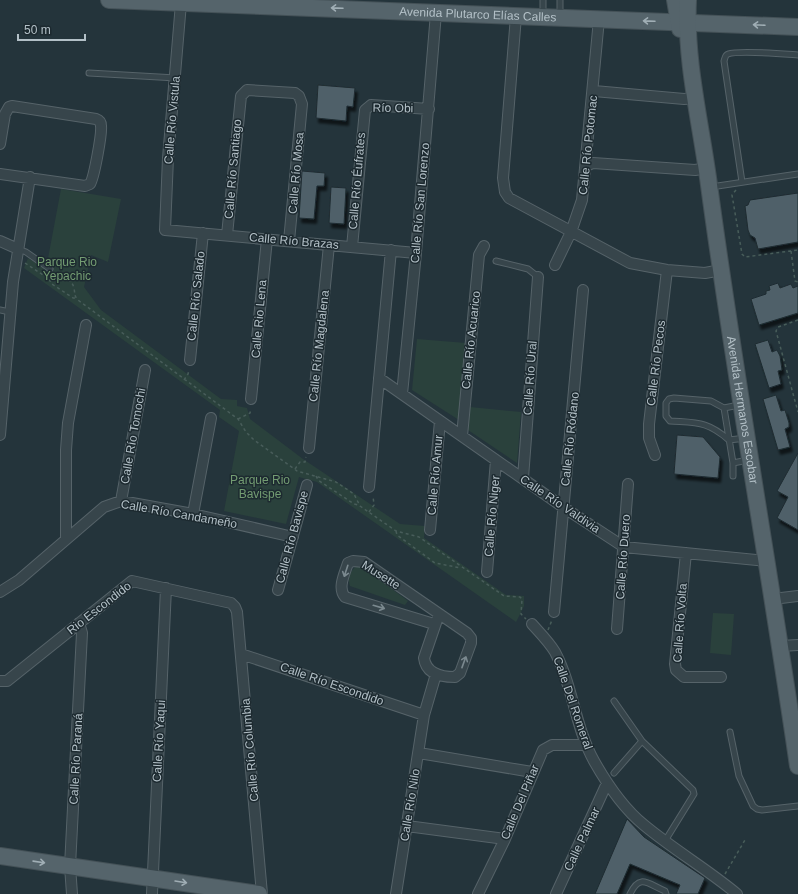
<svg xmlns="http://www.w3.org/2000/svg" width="798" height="894" viewBox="0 0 798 894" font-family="Helvetica,sans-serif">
<defs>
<filter id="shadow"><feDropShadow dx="2.5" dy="4.5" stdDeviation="1" flood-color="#0009"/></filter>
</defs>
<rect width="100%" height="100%" fill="#24343b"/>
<path fill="#2a413c" d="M61,189L121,199L108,262L91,255L84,287L101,310L221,399L237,400V406L247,408L250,419L303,459L400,524L425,526L424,538L506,595L524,596V606L516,622L317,482L299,477L286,524L224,511L239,431L219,417L220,410L24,268L28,258L46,269Z
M417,339L466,343L459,420L412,390Z
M470,407L521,412L517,463L468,430Z
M357,566L364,568L408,601L405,605L350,586C347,579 351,569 357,566Z
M713,613L734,614L731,655L710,653Z"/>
<path fill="#4f6169" stroke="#1f2c32" filter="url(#shadow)" d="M318,85L355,88L353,107L347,106L346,121L316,118Z
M302,171L325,173L324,186H317L314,219L299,218Z
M331,187L346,188L344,224L329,223Z
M798,193V242L758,249L755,238L750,235L748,230L745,206L748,205L750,200Z
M778,283L780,288L791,284L793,288L798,286V313L759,325L751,299L766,294V291L770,290L769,286Z
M768,340L772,352L777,350L780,356L782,370L778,371L781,384L769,388L755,344Z
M776,395L781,411L785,410L789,423V427L785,429L790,447L778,450L763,399Z
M677,435L703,437L720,457L718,478L674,474Z
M798,453V530L777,518L788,497L777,491Z
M627,819L644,837L705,878L698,894H676L680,885L630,864L617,894H595Z"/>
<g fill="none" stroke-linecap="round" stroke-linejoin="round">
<g stroke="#566369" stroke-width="7">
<path id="lane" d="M543,15V0
M560,16V0
M89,73L176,78
M742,182L724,61C725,58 725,55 728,54C739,50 784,54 798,55
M711,187L798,174
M18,249L26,252L50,269
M496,261L528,269L538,277
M0,310L10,312
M739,405L724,408L711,401L674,398L669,399L666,403V416L670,421C698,423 707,421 729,440L746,438
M724,408L733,463L748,460
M733,463V476
M614,701L642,741L693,790L694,794L665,841
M730,732L739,776L753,806L757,809L762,810L798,806
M614,773L642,741
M630,894C640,873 648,884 665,891L666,894"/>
</g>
<g stroke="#566369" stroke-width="12">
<path id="street" d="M181,3L168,158L165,230L416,253
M516,16L503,178L505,192L509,198L630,263L667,270L705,273L721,270
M594,91L684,99L697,98
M0,144L5,114L9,107L12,106L96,119C99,120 101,122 101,126C102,134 94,178 90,184L85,186L0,174
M586,166L593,163L695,170L707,168
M227,235L241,96L247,90L295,93L299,96L302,104L289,241
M0,241L18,249
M352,247L365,110L371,105L429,109
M555,265L571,232L582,200L599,19
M190,360L203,233
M379,378L563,507L624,547L767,561
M402,394L416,253L436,13
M251,399L267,239
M0,435L13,282L30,177
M462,436L479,255L484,246
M309,448L329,245
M655,455L649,438V424L667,270
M523,478L538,277
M369,487L391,250
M121,501L145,370
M193,514L211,418
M430,530L440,421
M66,538V450L68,423L86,325
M686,553L675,664L676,670L684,677H721
M487,572L496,460
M278,590L307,485
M0,592L19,580L104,507L121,501L193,514L293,537
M773,599L798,596
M554,612L583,290
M434,624L345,597C337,588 345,573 348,563L353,561L364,562L467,633L471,638V643L460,673L455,677C441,677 426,674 424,658L439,614
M532,624C540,633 549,642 555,652C573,686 575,727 594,761C607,784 623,808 644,825C674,850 707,869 737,894
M617,629L628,484
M781,646L798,645
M241,654L424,715
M0,681H7L132,581L231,603L235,607L237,612L262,894
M419,753L532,772
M407,826L505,839
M72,894L70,866L82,633L79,623
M152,894L166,588
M396,894L424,715L436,674
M478,894L505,839L543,750L552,745H586
M556,894L607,783"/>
</g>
<g stroke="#445157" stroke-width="18">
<g id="primary">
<path id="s1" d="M109,0L798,27"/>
<path d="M675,0L680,29"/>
<path id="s2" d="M688,0C685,62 701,124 709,185C735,379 770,572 798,766"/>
<path d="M0,856L259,894"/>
</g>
</g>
<path stroke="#485d5a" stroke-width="1.5" stroke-dasharray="3 3" stroke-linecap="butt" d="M736,190L732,195L742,254L745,257L798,250
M791,251L795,281L798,282
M25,263L49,279C58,277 71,276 74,288C75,293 74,296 78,300L238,419L246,432L254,440L297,471L336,482L354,494L360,506L396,531L419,537L504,596L520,597L522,599L521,614L526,619
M49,279L52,284L73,298H75
M798,320L778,327L776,331L798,412
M184,380L188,374L189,370
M238,419L250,413L251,409
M295,469L300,462H305L306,457
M316,476L318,480L354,504L358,505
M369,512L374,505L373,496
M396,531L397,535L435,563L461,568
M548,630L552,620
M725,874L745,840"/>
<use href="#lane" stroke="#37454b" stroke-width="5"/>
<use href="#street" stroke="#37454b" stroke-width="10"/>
<use href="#primary" stroke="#55646b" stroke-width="16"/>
</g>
<defs><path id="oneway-shaft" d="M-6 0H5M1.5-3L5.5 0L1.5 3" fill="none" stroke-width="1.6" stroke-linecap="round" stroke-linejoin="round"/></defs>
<g stroke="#a0aeb5">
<use href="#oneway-shaft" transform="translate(337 8) rotate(-178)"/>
<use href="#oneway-shaft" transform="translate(649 21) rotate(-178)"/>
<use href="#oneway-shaft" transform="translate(759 25) rotate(-177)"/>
<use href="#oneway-shaft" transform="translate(39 862) rotate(8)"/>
<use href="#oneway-shaft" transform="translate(181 882) rotate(9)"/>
</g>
<g stroke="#7b898f">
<use href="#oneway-shaft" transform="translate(346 571) rotate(108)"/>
<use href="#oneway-shaft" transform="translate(379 607) rotate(16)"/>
<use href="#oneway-shaft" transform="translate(464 662) rotate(-70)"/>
</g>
<g text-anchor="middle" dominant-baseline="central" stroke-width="3" stroke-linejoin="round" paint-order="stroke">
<g font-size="12" fill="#b3c0c7" stroke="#1d2a30">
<text stroke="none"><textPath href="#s1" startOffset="369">Avenida Plutarco Elías Calles</textPath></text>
<text transform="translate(393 108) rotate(1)">Río Obi</text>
<text transform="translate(172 120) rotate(-85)">Calle Río Vistula</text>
<text transform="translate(588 145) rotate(-84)">Calle Río Potomac</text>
<text transform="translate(233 169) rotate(-85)">Calle Río Santiago</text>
<text transform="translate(296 173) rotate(-85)">Calle Río Mosa</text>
<text transform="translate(357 181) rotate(-85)">Calle Río Éufrates</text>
<text transform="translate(420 203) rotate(-85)">Calle Río San Lorenzo</text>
<text transform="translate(294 241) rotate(5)">Calle Río Brazas</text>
<text transform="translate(196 296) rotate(-84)">Calle Río Salado</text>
<text transform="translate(259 319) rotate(-85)">Calle Rio Lena</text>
<text transform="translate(471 340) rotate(-84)">Calle Río Acuarico</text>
<text transform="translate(319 346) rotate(-84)">Calle Río Magdalena</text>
<text transform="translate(656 363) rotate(-83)">Calle Río Pecos</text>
<text transform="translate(530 378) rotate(-86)">Calle Río Ural</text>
<text stroke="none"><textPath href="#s2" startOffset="414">Avenida Hermanos Escobar</textPath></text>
<text transform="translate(133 436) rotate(-80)">Calle Río Tomochi</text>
<text transform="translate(570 439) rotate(-84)">Calle Río Ródano</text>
<text transform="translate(435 475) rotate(-85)">Calle Río Amur</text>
<text transform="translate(560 504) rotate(34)">Calle Río Valdivia</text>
<text transform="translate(179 514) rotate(10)">Calle Río Candameño</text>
<text transform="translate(492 516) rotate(-85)">Calle Río Niger</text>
<text transform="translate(292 537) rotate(-75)">Calle Río Bavispe</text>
<text transform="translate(623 557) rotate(-86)">Calle Río Duero</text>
<text transform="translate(381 575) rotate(32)">Musette</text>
<text transform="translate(99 608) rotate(-38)">Rio Escondido</text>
<text transform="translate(680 623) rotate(-86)">Calle Río Volta</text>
<text transform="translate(332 684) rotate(19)">Calle Río Escondido</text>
<text transform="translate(573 703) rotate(71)">Calle Del Romeral</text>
<text transform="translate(159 741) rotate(-87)">Calle Río Yaqui</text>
<text transform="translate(250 750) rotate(-95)">Calle Río Columbia</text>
<text transform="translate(76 759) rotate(-87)">Calle Río Paraná</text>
<text transform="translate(520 802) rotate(-67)">Calle Del Piñar</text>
<text transform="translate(410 805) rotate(-81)">Calle Río Nilo</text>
<text transform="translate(582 839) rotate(-65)">Calle Palmar</text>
</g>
<g font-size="12" fill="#739c72" stroke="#1d2a30">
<text x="67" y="262">Parque Rio<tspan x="67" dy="14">Yepachic</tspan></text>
<text x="260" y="480">Parque Rio<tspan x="260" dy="14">Bavispe</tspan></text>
</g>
</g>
<path d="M18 34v6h67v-6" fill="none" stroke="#b3c0c7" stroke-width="2"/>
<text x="24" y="34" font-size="12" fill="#b3c0c7" stroke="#1d2a30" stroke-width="3" paint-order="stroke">50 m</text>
</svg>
